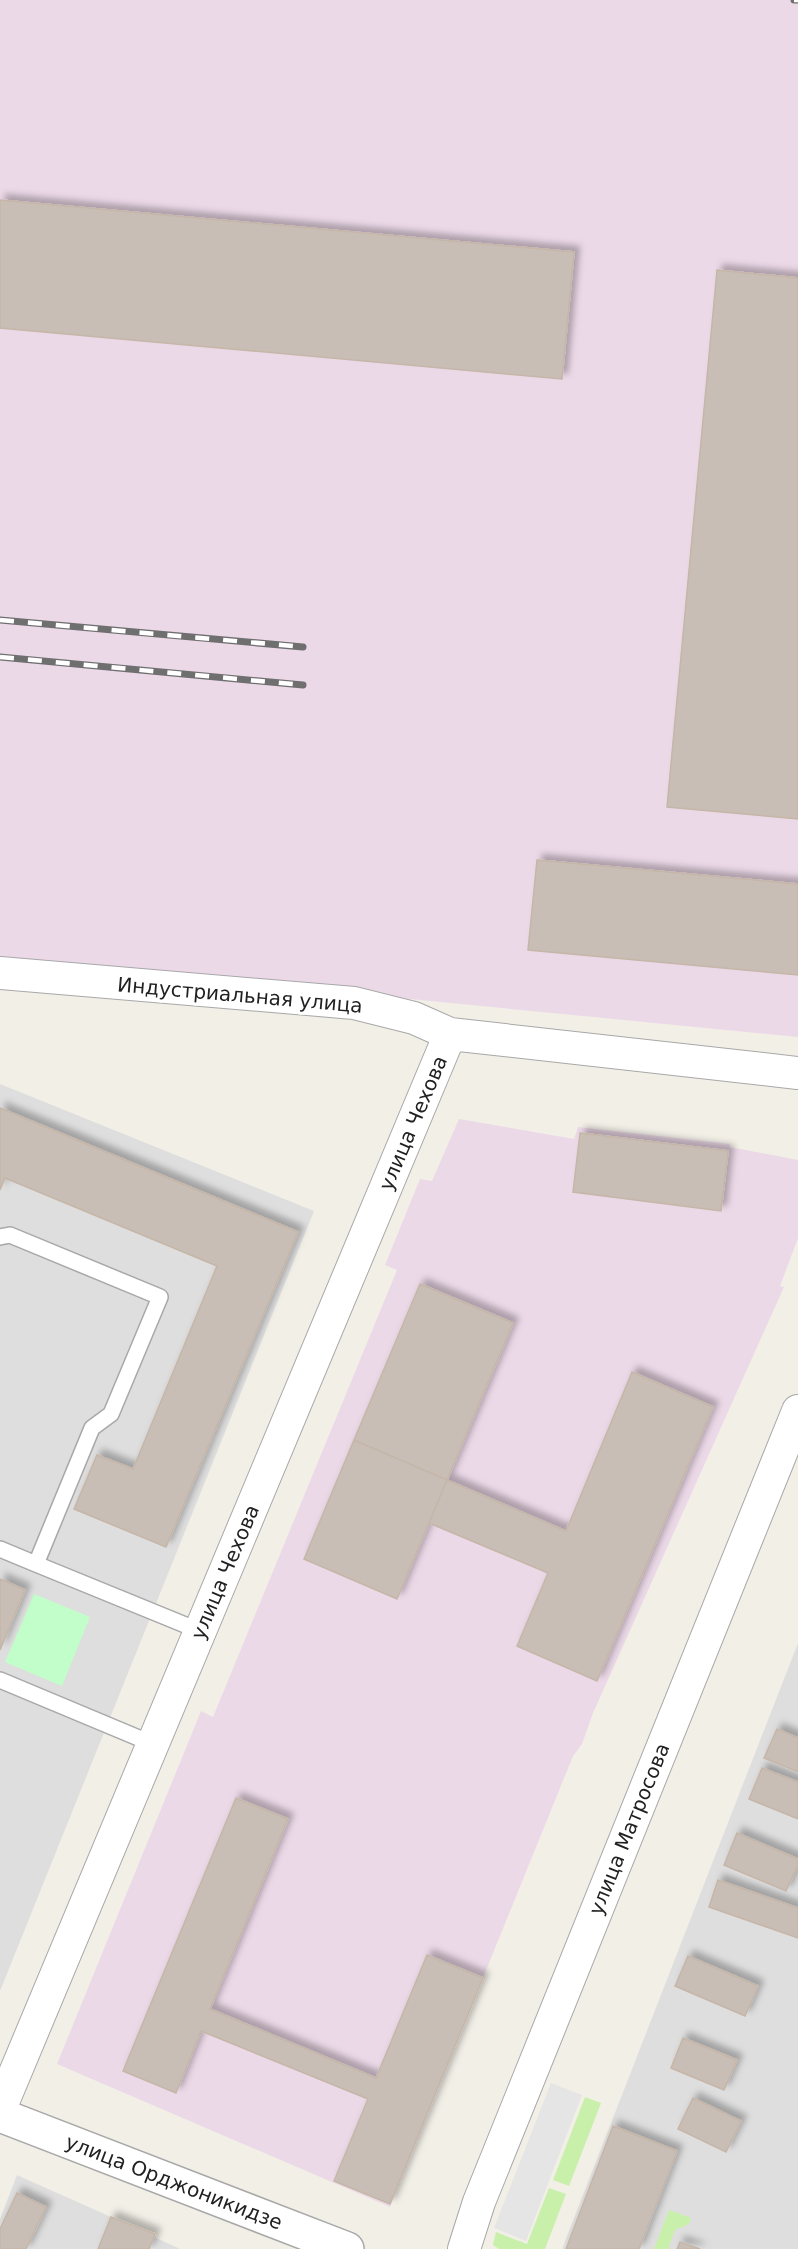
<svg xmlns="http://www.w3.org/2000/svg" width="798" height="2249" viewBox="0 0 798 2249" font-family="'DejaVu Sans',sans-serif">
<defs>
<filter id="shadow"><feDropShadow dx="5.5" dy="-5.5" stdDeviation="3" flood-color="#0004"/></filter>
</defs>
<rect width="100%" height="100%" fill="#f2efe7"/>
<path fill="#dfdede" d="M0,1084L314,1211L0,1991Z
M798,1643V2249H562Z
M17,2175L111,2217L180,2249H0V2219Z"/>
<path fill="#ecd9e8" d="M0,0H798V1037L0,959Z
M459,1119L574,1139L578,1127L730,1144V1147L798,1160V1238L780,1286L784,1287L593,1713L582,1744L573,1756L390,2207L57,2064L201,1711L213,1717L397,1270L385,1265L420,1179L432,1181Z"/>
<path fill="#c9f0aa" d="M585,2097L601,2103L569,2186L553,2180Z
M549,2188L566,2194L545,2249H499L493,2245L496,2232L527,2244Z
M669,2210L691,2218L689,2224L675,2230L668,2249H654Z"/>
<path fill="#c2fec9" d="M34,1594L90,1617L62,1686L5,1662Z"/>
<path fill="#e5e5e5" d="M551,2083L582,2095L526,2241L494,2228Z"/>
<path fill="#c8beb6" stroke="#c6b6a8" stroke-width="1.5" filter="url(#shadow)" d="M0,200L574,252L562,379L0,328Z
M717,270L798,278V819L667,807Z
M537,860L798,884V975L528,950Z
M0,1108L298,1232L166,1547L74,1509L97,1455L133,1469L217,1266L5,1178L0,1190Z
M580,1133L728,1151L721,1211L573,1192Z
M420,1284L513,1323L447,1480L354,1440Z
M632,1372L713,1407L597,1681L517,1646L548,1573L429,1523L447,1480L566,1531Z
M354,1440L447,1480L397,1599L304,1559Z
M0,1579L25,1590L0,1650Z
M777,1729L798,1738V1772L764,1758Z
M762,1768L798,1782V1819L749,1799Z
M236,1798L288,1819L210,2009L376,2078L427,1955L483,1978L390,2204L334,2181L368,2099L201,2031L176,2093L123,2071Z
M737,1833L798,1859V1865L786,1891L724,1865Z
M718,1880L798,1908V1938L709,1907Z
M688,1956L758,1986L745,2016L675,1986Z
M683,2038L737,2060L724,2090L671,2068Z
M693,2098L741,2121L726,2152L678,2129Z
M613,2126L677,2151L639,2249H566Z
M17,2193L46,2207L26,2249H0V2229Z
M111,2217L155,2234L149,2249H98Z
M680,2242L700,2249H677Z"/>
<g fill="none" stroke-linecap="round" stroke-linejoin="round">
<g stroke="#a8a8a8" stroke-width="18">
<path id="service" d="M0,1237L10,1235L160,1297L111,1414L92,1428L36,1564L200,1631
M0,1549L36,1564
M0,1680L153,1744"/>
</g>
<g stroke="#a8a8a8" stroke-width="34">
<path id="minor" d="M0,973L354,1003L414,1018L450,1034L798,1073
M0,2109L450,1034
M464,2249L479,2202L798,1411"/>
</g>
<g stroke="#a8a8a8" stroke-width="36">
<path id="tertiary" d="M0,2115L347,2249"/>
</g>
<use href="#service" stroke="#fff" stroke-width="15"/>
<use href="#minor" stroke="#fff" stroke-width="32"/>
<use href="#tertiary" stroke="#fff" stroke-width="33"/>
<g stroke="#6f6f6f" stroke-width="7">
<path id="rail" d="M794,0H798
M0,620L303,647
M0,657L303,685"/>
</g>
<use href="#rail" stroke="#fff" stroke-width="4.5" stroke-dasharray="14" stroke-linecap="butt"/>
</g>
<g text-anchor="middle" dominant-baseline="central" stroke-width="6" stroke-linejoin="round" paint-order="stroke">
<g font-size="20" fill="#212121" stroke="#fff">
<text transform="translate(240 995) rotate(5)">Индустриальная улица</text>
<text transform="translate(413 1123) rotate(-67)">улица Чехова</text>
<text transform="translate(225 1572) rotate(-67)">улица Чехова</text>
<text transform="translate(629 1829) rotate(-68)">улица Матросова</text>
<text transform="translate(174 2182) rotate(21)">улица Орджоникидзе</text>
</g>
</g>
</svg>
